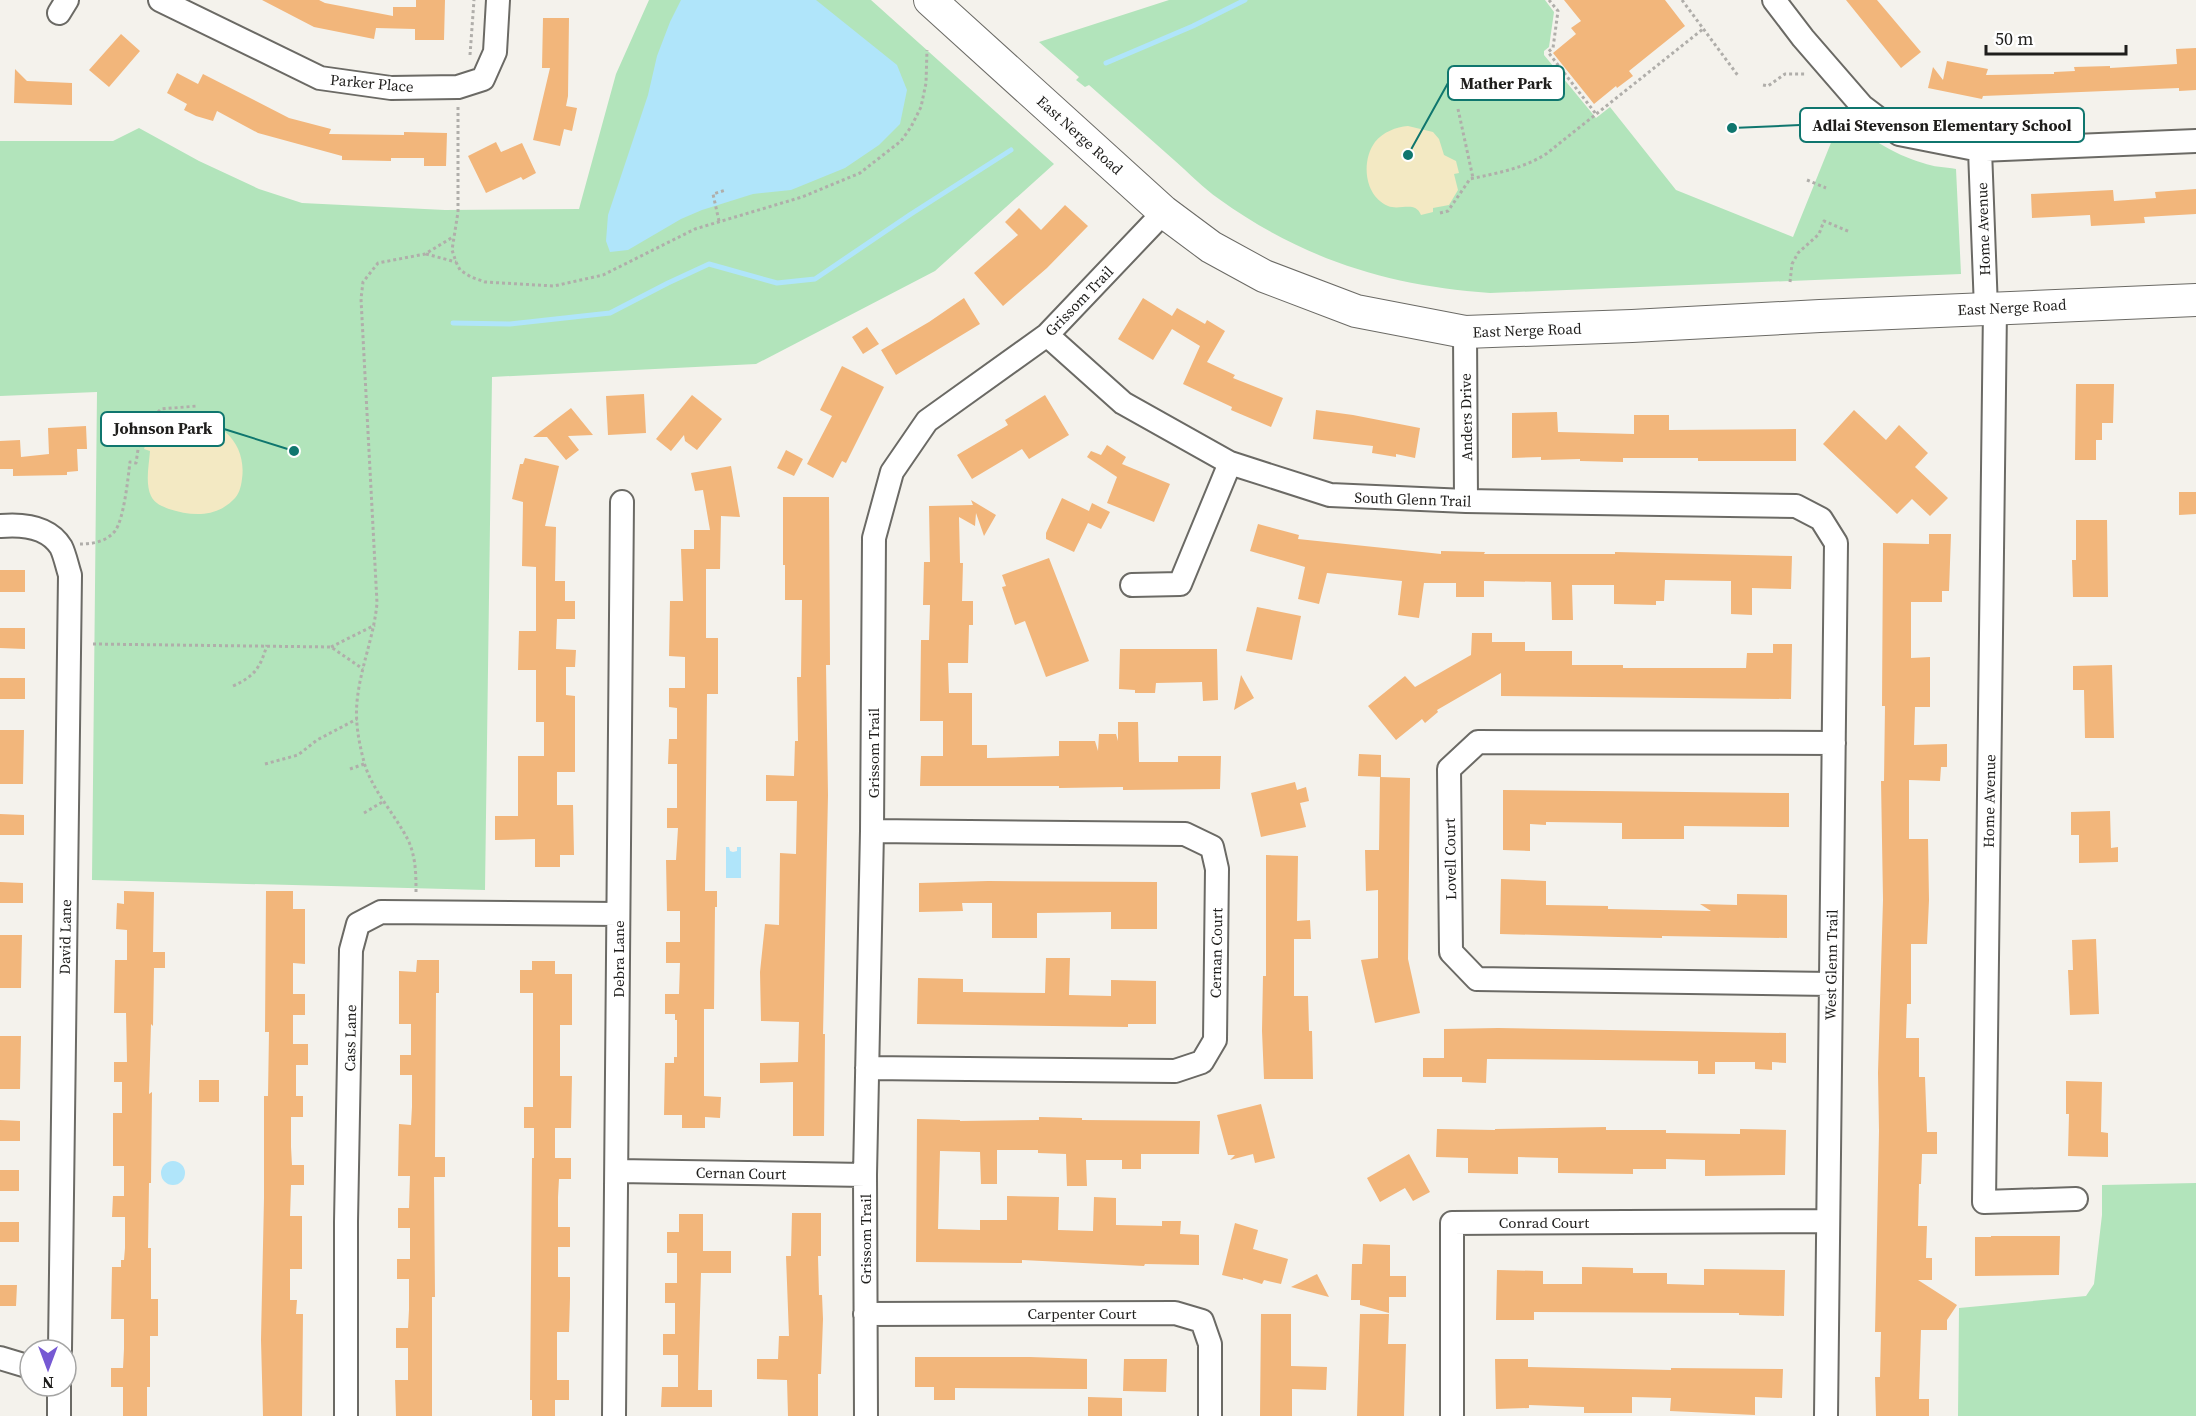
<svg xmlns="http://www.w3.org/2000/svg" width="2196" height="1416" viewBox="0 0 2196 1416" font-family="'Source Serif 4',serif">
<rect width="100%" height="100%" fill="#f4f2ec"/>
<path fill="#b2e4bb" d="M649,0H871L1054,164L935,271L756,364L492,377L485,890L92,880L97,392L0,396V141H113L139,128L199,161L259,189L302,203L445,210L579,209L616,74Z
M1169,0H1545L1554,12L1549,47L1544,51V55L1596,118L1610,107L1676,190L1793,237L1843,113C1863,136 1893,154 1923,163C1933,167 1945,167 1956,169L1961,274L1490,293C1389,286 1302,259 1219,199C1203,188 1189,173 1174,160C1146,135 1117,110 1089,85L1085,87L1076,80L1079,77L1039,42Z
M2196,1183V1416H1958L1959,1308L2086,1296L2094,1284L2102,1215V1185Z"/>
<path fill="#f3e9c3" d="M1408,126L1433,132L1439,139L1444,155L1456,161L1459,173L1454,174L1458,190L1449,205L1433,208V212L1421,215C1415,200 1400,211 1388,206C1364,196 1361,161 1375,142C1383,132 1396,127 1408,126Z
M185,413L186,418C221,418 247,444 242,479C241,487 239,495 233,500C215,518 191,516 169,509C162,506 155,504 151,496C145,483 149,465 150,451L144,449L145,446H147C151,421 158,419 181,417V414Z"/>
<path fill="#b0e5fa" d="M681,0H816L897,65L907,90L900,124L879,145L845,168L791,190L753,194L702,210L681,219L628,250L610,252L606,241L608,215L648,95L657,56L670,22Z
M726,847H729L730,851L733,852L737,851V847H741V878H726Z
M161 1173a12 12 0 1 1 24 0a12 12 0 1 1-24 0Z"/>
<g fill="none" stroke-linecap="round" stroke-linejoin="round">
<path stroke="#b0e5fa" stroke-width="5" d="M1106,63L1193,26L1245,0
M453,323L510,324L610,313L668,283L709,264L777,283L815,279L911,214L1011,150"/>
</g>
<path fill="#f2b67b" d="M262,0H319L325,3L393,16V7H416V0H445L444,40H415V29L376,28L374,39L314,27Z
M1564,0H1665L1685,26L1629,71L1633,76L1617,88L1616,86L1594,104L1553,53L1576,34L1571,28L1581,21Z
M1846,0H1877L1921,52L1901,68Z
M543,18H569L568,96L566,106L577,108L572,131L564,129L560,146L533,140L550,68H542Z
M121,34L140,51L109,87L89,70Z
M2196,48V90L2179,91V88L1983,96L1982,99L1928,88L1933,67L1943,80L1947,61L1988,69L1986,75L2054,74V72L2075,71L2074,67L2110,66V68L2177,64L2176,49Z
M15,69L27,81L72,83V105L14,103Z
M177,73L198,84L203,74L289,118L331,129L329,134L404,135V132L447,133L446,166H424V158H391V161L342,160V156L258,133L217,111L213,121L196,116L184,110L187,104L167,93Z
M496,142L501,152L522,143L536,173L523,180L521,177L486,193L468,156Z
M2196,189V214L2144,217L2145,223L2091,226L2090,215L2032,218L2031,194L2113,190L2114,201L2156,198L2155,192Z
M1065,205L1088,226L1047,268L1003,306L974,273L1018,235L1005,222L1019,208L1041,230Z
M964,298L980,324L896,375L881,350L929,322Z
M1143,298L1172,316L1177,308L1205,324L1207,320L1225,331L1207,362L1235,375L1233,378L1283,398L1271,427L1231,410L1232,407L1183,384L1200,346L1172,329L1153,360L1118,339Z
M867,327L879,344L863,354L852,337Z
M842,366L884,387L846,463L842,461L833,478L807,464L832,416L820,410Z
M2076,384H2114L2113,423H2102V440H2096V460H2075Z
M644,394L646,433L608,435L606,396Z
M692,395L722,419L697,450L685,441L684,435L671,451L656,439Z
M1045,395L1069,435L1029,459L1022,449L972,479L957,455L1008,425L1005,420Z
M571,408L593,435L568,436L579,450L566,460L547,437H533Z
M1316,410L1353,415L1420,428L1415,458L1396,454V457L1372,453L1373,446L1313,439Z
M1854,410L1886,440L1899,425L1928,453L1915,467L1948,498L1930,516L1912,499L1897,514L1823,444Z
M1557,412L1558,432L1634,434V415H1669V430L1796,429V461H1698V458H1623V462L1580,461V459L1541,460V457L1512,458V413Z
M86,426L87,449H77L78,471L67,472V475L13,476V469H0V441L20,440L21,457L49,454L48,428Z
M1107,445L1126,457L1122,464L1170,484L1154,522L1107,503L1117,477L1087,457L1091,451L1101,455Z
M786,450L803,459L794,476L777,468Z
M525,458L559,466L545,526L556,527L555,581H565V601H575V619H557L556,649L576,650L575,667H566V695L575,696V772H557V805H573L574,855H560V867H535V839L495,840V816H518V756H544V722H536V670H518L519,631H536V567L522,566L523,502L512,499L520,464H523Z
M731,466L740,517L721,516L720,569H706V638H718V694H707L705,891H717V907H715L714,1009H704V1096L721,1097L720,1118L705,1117V1128H682V1115H664L665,1063H674V1057H677V1020H675V1014H665V994H679L680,963H666V942H680V911H667L666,860H676L678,828H667V808H677V764H668L669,739H677V708L669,707V688H685V657L669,656L670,601H683L681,549H694V530H710L703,490L695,491L691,473Z
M2179,492H2196V514L2179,515Z
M783,497H829L830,665H826L828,795L823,1034H825L824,1136H793V1082L760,1083V1063L798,1062L799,1022L761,1021L760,972L765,924L779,925L780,853L796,854L797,801H766V775L794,776L795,741H798L797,677H801L802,600H785V565H783Z
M1062,498L1089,511L1092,503L1110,512L1101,529L1088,523L1074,552L1046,539V533Z
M971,500L996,515L984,536L976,513L975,526L959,517L960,563H963L962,601H973V625H969L968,663H948L949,693H972V745H987V758L1059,756V741H1095L1098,751L1099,734H1116L1118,741V722H1138L1139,762H1178V756H1221L1220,789L1123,790V787L1059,788V786H920L921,756H943V721H920L921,640H929L930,605H923L924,562H930L929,506L973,505Z
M2076,520H2107L2108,597H2073L2072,560H2076Z
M1258,524L1299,535L1298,539L1441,554V551L1485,552L1484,554H1615V552L1792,556L1791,589L1752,588V615L1731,614V581L1665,580L1664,601H1656V605L1614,604V585H1572L1573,620H1552L1551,582L1484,581V597H1456V583H1424L1419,618L1398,615L1402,581L1327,573L1319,604L1298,599L1305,567L1250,551Z
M1929,534H1951L1949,591H1942V602H1911V658L1930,657V707H1915L1914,745L1947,744V767H1941L1940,781L1909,780V839H1928L1929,900L1927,944H1911V1004H1907L1906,1038H1919V1077H1925L1927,1132H1937V1154H1922L1921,1184H1919L1918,1226H1927L1926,1258H1932V1280H1918L1957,1305L1947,1320V1330H1921L1919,1399H1929V1416H1876L1875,1377H1880L1881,1332H1875L1879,1131L1878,1073L1883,900L1881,781H1884L1885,706H1882L1883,543L1929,544Z
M1049,558L1089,661L1046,677L1025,621L1015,625L1002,587L1006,586L1002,575Z
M0,570H25V592H0Z
M1257,607L1301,616L1292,660L1246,651Z
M0,628H25V649L0,648Z
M1472,633H1492V642H1525V651H1572V665H1623V668H1746L1747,653H1773V644H1792L1791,699L1501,696V673L1437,710L1438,712L1425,723L1422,719L1396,740L1368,706L1405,676L1415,687L1471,655Z
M1120,649H1217L1218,700L1203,701L1202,682L1156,683L1155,693H1135V690L1119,689Z
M2112,665L2114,738H2085L2084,690H2073V666Z
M1241,675L1254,698L1234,710Z
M0,678H25V699H0Z
M0,730H24L23,784H0Z
M1359,754L1381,755V777L1358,776Z
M1380,777L1410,778L1408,959L1420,1013L1375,1023L1361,960L1378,958V890L1366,891L1365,850H1379Z
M1295,782L1297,790L1306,787L1309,801L1300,803L1306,827L1261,837L1251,793Z
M1503,790L1789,793V827L1684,826V839H1622V823L1546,822V825L1530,824V851L1503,850Z
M2110,811L2111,848L2118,847V862L2079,863V835H2071V812Z
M0,814L24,815V835H0Z
M1266,855L1298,856L1297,921L1310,920L1311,939H1294V996H1308L1309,1031H1312L1313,1079H1264L1262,1031L1263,976H1266Z
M1501,879L1546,881V905L1608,906V909L1711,911L1700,904L1737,905V894L1787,895V938L1662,936V938L1618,937L1500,934Z
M988,881L1157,882V929H1111V912L1037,913V938H992V903H962L963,911L919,912V883Z
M0,882L23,883V903H0Z
M124,891L154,892L153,952H165V968H154L153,1026L151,1024L149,1094L152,1092L151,1183H149L148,1248H151V1299H158V1336H150V1387H147V1416H123V1387H111V1368H123L124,1349V1319H111L112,1267H121V1260H124L125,1248V1217H112L113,1196H124V1166H113V1113H122V1082H114V1062H127L126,1013H114L115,960H127V930L116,929L117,903L124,904Z
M266,891H293V909H305V964L293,963V994H305V1015H293V1044H308V1065H296V1096H303V1117H291V1147L292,1165H304V1185H291L290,1216H302V1269H290V1300H297L296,1314H303L302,1416H263L261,1340L264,1198V1096H268L269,1032H265Z
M0,935H22L21,988H0Z
M2096,939L2099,1014L2070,1015L2068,970H2073L2072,940Z
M1046,958H1070L1069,995L1111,996V980L1156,981V1024H1128V1027L917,1024L918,978L963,979V992L1045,993Z
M417,960H439V993H436L435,1157H445V1177H434L435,1297H432V1416H396L395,1380H408V1348H396V1328H408L409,1310V1279H397V1259H410V1228H398V1208H409L410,1176H398L399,1124L411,1125L412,1107V1075H400V1055H411V1024H399V971L416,972Z
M532,961H555V974H572V1025H560V1076H572L571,1128H555V1158H571V1179H559L558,1197V1227H570V1247H558V1277H570V1298L569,1332H557V1380H569V1400H555V1416H532V1400H530L532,1158H534V1128H524V1107H533V993H520V970H532Z
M1498,1028L1786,1033V1063L1772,1062V1070L1755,1069V1062H1715V1074H1698V1061L1487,1059L1486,1083L1462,1082V1077H1423V1058H1444V1029Z
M0,1036H21L20,1089H0Z
M199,1080H219V1102H199Z
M2066,1081L2102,1082L2101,1132L2108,1133V1157L2068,1156L2069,1114H2066Z
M1261,1104L1275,1158L1255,1163L1253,1154L1230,1160L1235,1155H1228L1217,1115Z
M1039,1117L1082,1118V1120L1200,1121L1199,1154H1141V1169H1122V1160H1086L1087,1186H1067L1066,1154L1038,1153V1150H997V1184H981L980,1152L940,1151L938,1229L980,1230V1220H1007V1196L1059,1197L1058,1230L1093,1231L1094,1197L1116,1198V1225L1162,1226V1221H1181L1180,1234L1199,1235V1265L1145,1264L1144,1266L1022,1260V1263L916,1262L917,1119L960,1120V1121L1039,1120Z
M0,1120L20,1121V1141H0Z
M1606,1127V1130H1666V1133L1740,1134V1129L1786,1130L1785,1175L1705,1176V1160L1666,1159V1169H1633V1174L1558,1173V1158L1518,1157V1174L1468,1173V1158L1436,1157L1437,1129L1495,1130V1129Z
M1409,1154L1430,1192L1413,1201L1405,1188L1380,1202L1367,1178Z
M0,1170H19V1191H0Z
M792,1213H821V1256H818L819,1295H822L823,1319L821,1374H818V1416H788L787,1380L757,1379V1359H778L779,1336H789L786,1256H791Z
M679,1214H703V1251H731V1273H701L698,1390H712V1407H661L662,1387H678V1355H663V1334H675V1303H665V1283H677V1253H667V1232H679Z
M0,1222H19V1242H0Z
M1235,1223L1258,1230L1253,1249L1288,1259L1281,1284L1264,1280L1262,1284L1243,1278V1280L1222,1275Z
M1991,1236H2060L2059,1275L1975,1276V1237H1991Z
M1363,1244L1390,1245V1276H1406V1297H1389V1313L1360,1305V1300H1351L1352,1264H1362Z
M1582,1267L1633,1268V1273H1667V1284L1704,1285V1269L1785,1270L1784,1316L1739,1315V1313L1534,1312V1320H1496L1497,1270L1543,1271V1284H1582Z
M1317,1274L1329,1297L1291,1287Z
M0,1285H17L16,1306H0Z
M1261,1314H1291V1366L1327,1367L1326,1390L1292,1389V1416H1260Z
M1360,1314H1389L1388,1344H1406L1404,1416H1357Z
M915,1357H1030L1087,1359V1389L955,1388V1400H934V1387H915Z
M1124,1359H1167L1166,1392L1123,1391Z
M1495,1359H1528V1367L1671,1370V1368L1783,1369L1782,1398L1755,1397V1415L1670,1411L1671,1398L1632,1397V1413H1584V1407L1529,1405V1408L1496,1409Z
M1088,1397L1122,1398V1416H1088Z"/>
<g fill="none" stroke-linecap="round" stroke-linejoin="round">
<g stroke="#6b6a65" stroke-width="26">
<path id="minor" d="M160,0L320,78L391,88L458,87L483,79L495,52L498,0
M1774,0L1803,38L1862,106L1899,134L1980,150L2196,141
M59,13L67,0
M1980,150L1986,309
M1995,308L1984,1202L2076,1199
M1465,332L1466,501
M1047,335L1123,403L1230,463L1330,495L1466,501L1796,506L1821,519L1836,543L1826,1416
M0,526C22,524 48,526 61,547C65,555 67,566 70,575L60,1350
M1132,585L1180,584L1230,463
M1831,984L1477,979L1451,952L1449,769L1478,742L1834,743
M867,1068L1175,1071L1202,1062L1215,1040L1217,869L1212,847L1185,834L872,831
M617,1171L865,1175
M865,1314L1175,1313L1202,1321L1210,1344V1416
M0,1358L30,1367
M59,1416V1386
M346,1416V1222L351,950L358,924L381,912L618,914
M614,1416L622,502
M866,1416L865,1175L872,831L874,538L892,472L927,421L1047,335L1164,212
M1452,1416V1223L1828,1221"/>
</g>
<g stroke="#6b6a65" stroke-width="34">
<path id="secondary" d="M930,0L1164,212L1211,247L1264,276L1356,311L1465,332L1632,326L1820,316L2196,300"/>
</g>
<path stroke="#b0aeaa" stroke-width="3" stroke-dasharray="3 3" stroke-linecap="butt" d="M1549,0L1558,11L1553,48L1548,52L1596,114
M1682,0L1739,77
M470,55L474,0
M1763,85L1768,86L1785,74H1806
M458,107V212L452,250L456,262L460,270L471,277L485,282L554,286L603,275L695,229L802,197L860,173L901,141L911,127L921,107L926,83L927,50
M1458,109L1473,178
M1807,180L1826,188
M1440,213L1448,211L1470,179C1497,173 1522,169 1546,154L1703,29
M719,221L713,194L726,190
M426,254L456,262
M1790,282L1792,264L1798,253L1819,234L1824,221L1850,232
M80,544C92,544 106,542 115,531C124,519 128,478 130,462L136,463L141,429L161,409L197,406
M93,644L331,647L363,669
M331,647L375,625
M233,686C255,676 260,668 267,645
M265,764L298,755L317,740L357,719
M350,769L364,764
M364,813L384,801
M416,892C416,875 416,859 409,842C396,815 372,791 364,762C359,743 355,722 357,702C360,668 374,637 377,603L361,299L363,282L378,263L425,254L453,237"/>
<use href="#minor" stroke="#fff" stroke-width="22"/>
<use href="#secondary" stroke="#fff" stroke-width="32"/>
</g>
<g text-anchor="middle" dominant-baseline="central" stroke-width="4.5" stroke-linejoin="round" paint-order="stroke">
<g font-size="15" fill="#1f1e1c" stroke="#fff">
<text transform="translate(372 83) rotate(5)">Parker Place</text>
<text transform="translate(1080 135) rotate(42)">East Nerge Road</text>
<text transform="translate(1983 229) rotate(-92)">Home Avenue</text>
<text transform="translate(1079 301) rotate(-46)">Grissom Trail</text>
<text transform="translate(2012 307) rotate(-3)">East Nerge Road</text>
<text transform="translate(1527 330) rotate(-2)">East Nerge Road</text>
<text transform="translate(1466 417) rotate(-91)">Anders Drive</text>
<text transform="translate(1413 499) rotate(2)">South Glenn Trail</text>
<text transform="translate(873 753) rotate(-90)">Grissom Trail</text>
<text transform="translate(1989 801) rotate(-89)">Home Avenue</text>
<text transform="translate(1450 859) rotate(-91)">Lovell Court</text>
<text transform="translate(65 937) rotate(-89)">David Lane</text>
<text transform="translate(1216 953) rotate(-89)">Cernan Court</text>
<text transform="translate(618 959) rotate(-90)">Debra Lane</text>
<text transform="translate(1831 965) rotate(-89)">West Glenn Trail</text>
<text transform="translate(350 1038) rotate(-89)">Cass Lane</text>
<text transform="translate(741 1173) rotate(1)">Cernan Court</text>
<text x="1544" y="1222">Conrad Court</text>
<text transform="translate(865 1239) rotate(-90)">Grissom Trail</text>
<text x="1082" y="1313">Carpenter Court</text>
</g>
</g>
<path fill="none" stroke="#0f766e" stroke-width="2" d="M1408 155L1448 83M1732 128L1800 125M294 451L224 429"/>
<g fill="#0f766e" stroke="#fff" stroke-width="2">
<circle cx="1408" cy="155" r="6"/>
<circle cx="1732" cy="128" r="6"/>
<circle cx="294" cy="451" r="6"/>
</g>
<g fill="#fff" stroke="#0f766e" stroke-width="2">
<rect x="1448" y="66" width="116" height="34" rx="6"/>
<rect x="1800" y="108" width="284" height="34" rx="6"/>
<rect x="101" y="412" width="123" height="34" rx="6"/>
</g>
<g font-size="16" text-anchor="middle" font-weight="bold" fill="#1f1e1c">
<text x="1506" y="89">Mather Park</text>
<text x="1942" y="131">Adlai Stevenson Elementary School</text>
<text x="163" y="434">Johnson Park</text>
</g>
<g transform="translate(48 1368) rotate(180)"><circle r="28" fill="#ffffff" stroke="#a5a5a4" stroke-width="1.5"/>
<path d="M0-4.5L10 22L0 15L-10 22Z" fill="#7659d3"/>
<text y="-9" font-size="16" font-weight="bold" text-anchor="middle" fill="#1f1e1c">N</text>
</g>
<path d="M1986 45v9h140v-9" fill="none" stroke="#1f1e1c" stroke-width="3"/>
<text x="1995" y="45" font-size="18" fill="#1f1e1c" stroke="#ffffff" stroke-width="4.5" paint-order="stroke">50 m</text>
</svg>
